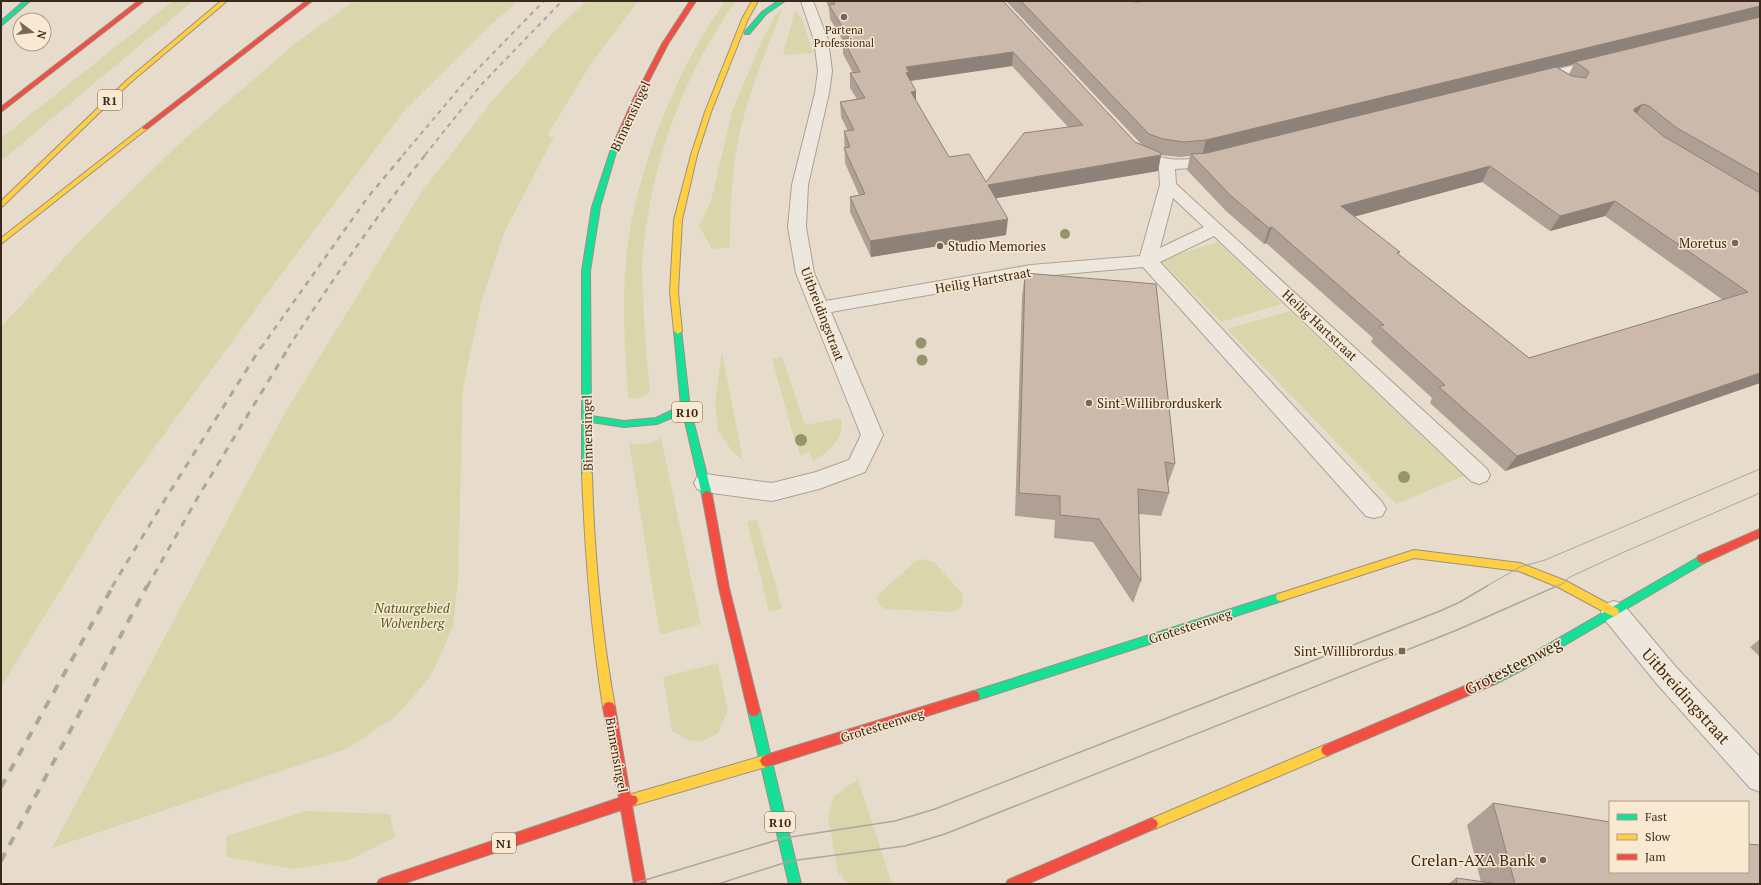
<svg xmlns="http://www.w3.org/2000/svg" width="1761" height="885" viewBox="0 0 1761 885" font-family="'PT Serif',serif">
<rect width="100%" height="100%" fill="#e7dccb"/>
<path fill="#dad6ac" d="M173,1H193L1,161V138Z
M354,1H518L493,23L406,109L294,257L116,500L1,687V327L78,243L181,142L296,43Z
M586,1H638L592,62L547,136L554,137L504,233L481,303L463,389L458,581L453,627L431,676L396,716L347,749L52,848L283,416L420,194L493,100L554,32Z
M725,1H736C681,77 649,171 642,264C642,274 643,284 643,294C644,327 647,359 650,392C643,398 636,400 628,397C624,338 620,276 632,218C649,140 680,65 725,1Z
M782,9C768,48 751,86 741,127C732,167 730,207 730,247L712,249L699,226L711,201L732,111L762,40L776,14Z
M795,10L802,18L813,53L783,55Z
M1218,242L1282,304L1221,322L1160,260Z
M1290,311L1464,476L1396,504L1227,329Z
M722,351L743,461L732,451L718,431L715,401Z
M782,357L805,425L841,418C846,438 828,452 813,462L810,452L800,455L792,431L772,359Z
M661,438L701,624L660,635L629,443C642,445 650,444 661,438Z
M757,520L782,608L769,612L747,521Z
M922,559L934,562L963,594L962,606L958,609L951,612L885,609L880,606L877,600L879,594L917,560Z
M718,663L728,711L718,733L701,742L688,740L672,731L663,677Z
M858,779L892,884H849L838,873L828,816L834,796Z
M306,811L390,814L395,837L349,860L294,869L226,857L227,836Z"/>
<g fill="none" stroke-linecap="round" stroke-linejoin="round">
<g stroke="#aca195" stroke-width="2">
<path id="street" d="M801,1H813L828,40L832,71L829,93L808,185L806,227L814,273L826,301L1031,265L1140,256L1160,185L1159,167L1137,159L1126,148L1128,145C1142,141 1151,156 1164,158C1174,160 1185,160 1195,158C1205,157 1214,153 1223,156L1225,159L1223,162L1195,168L1175,169L1176,184L1487,469L1490,475L1487,481L1479,484L1471,481L1214,236L1160,262L1382,502L1386,509L1382,516L1374,518L1366,516L1143,267L1031,277L831,312L883,435L865,472L819,489L772,501L705,492L697,489L694,483L697,477L705,474L772,483L816,472L849,460L861,435L796,273L788,227L792,185L815,93L818,71L814,40ZM1173,198L1204,227L1160,248Z
M1599,59L1604,60L1606,63L1604,66L1535,83L1530,82L1528,79L1530,76Z
M1614,601L1623,604L1675,666L1760,757V792L1750,788L1657,684L1605,620L1601,612L1605,604Z"/>
</g>
<g stroke="#9b9085" stroke-width="2">
<path id="fast" d="M24,1H30L1,26V21Z
M778,1H785L766,14L749,34H745V32L762,12Z
M614,147L617,149L600,207L590,271L591,416L624,421L656,418L681,406L674,331L678,328L681,329L690,408L712,495L710,498H704L702,495L683,413L657,424L624,427L591,422L592,474L590,477H584L582,474V271L592,207L611,149Z
M1702,555L1706,556L1707,559L1706,562L1526,668L1495,684L1491,685L1487,684L1486,680L1487,676L1518,662Z
M1281,593L1285,594L1286,597L1285,600L974,701L970,700L968,696L970,692L974,691Z
M754,706L758,707L760,711L801,884H789L748,711L750,707Z"/>
</g>
<g stroke="#9b9085" stroke-width="2">
<path id="slow" d="M221,1H227L131,82L3,206L1,207V201L127,80Z
M752,1H758L748,19L711,112L697,155L682,220L678,292L682,331L678,334L674,331L670,292L674,220L691,155L705,112L742,19Z
M143,127L148,128L1,244V238Z
M587,470L590,471L592,474C594,552 601,630 615,707L613,711L609,712L605,711L603,707C591,630 585,552 582,474L584,471Z
M1414,550L1520,563L1566,581L1618,609L1619,612L1618,615L1614,616L1610,615L1558,587L1519,571L1414,558L1281,601L1277,600L1276,597L1277,594L1281,593Z
M1327,744L1331,746L1333,750L1331,754L1152,830L1148,828L1146,824L1148,820Z
M766,755L770,757L772,761L770,765L766,767L632,806L628,804L626,800L628,796L632,794Z"/>
</g>
<g stroke="#9b9085" stroke-width="2">
<path id="jam" d="M138,1H144L1,112V107Z
M306,1H312L147,129H143V127Z
M690,1H696L668,44L639,100L617,149L612,150L611,149L633,100L662,44Z
M707,491L710,492L712,495L729,588L760,711L758,715L754,716L750,715L748,711L719,588L702,495L704,492Z
M1760,529V537L1706,562L1702,563L1698,562L1697,559L1698,556Z
M1491,675L1495,676L1496,680L1495,684L1331,754L1327,756L1323,754L1321,750L1323,746Z
M974,691L978,692L980,696L978,700L974,701L766,767L762,765L760,761L762,757L766,755Z
M609,702L613,703L615,707L630,795L636,796L638,800L636,804L632,806L646,884H634L621,810L402,884H377L379,880L383,878L619,798L603,707L605,703Z
M1152,818L1156,820L1158,824L1156,828L1027,884H1006L1008,880Z"/>
</g>
<use href="#street" fill="#eee7de" fill-rule="evenodd"/>
<use href="#fast" fill="#16e098" fill-rule="evenodd"/>
<use href="#slow" fill="#ffcf43" fill-rule="evenodd"/>
<use href="#jam" fill="#f24e42" fill-rule="evenodd"/>
<path stroke="#ada69e" stroke-width="1" d="M1485,587L1520,567L1545,560L1760,469
M1554,587L1562,584L1570,577L1624,552L1760,493"/>
<path stroke="#ada69e" stroke-width="1.5" d="M632,884L784,838L895,821L935,809L1440,611L1460,602L1487,586
M718,884L790,861L905,846L945,834L1457,630L1557,586"/>
<path stroke="#ada69e" stroke-width="2" stroke-dasharray="4.5 4.5" stroke-linecap="butt" d="M403,155L463,84L544,1
M425,155L481,85L562,1"/>
<path stroke="#ada69e" stroke-width="2.5" stroke-dasharray="5.5 5.5" stroke-linecap="butt" d="M261,348L368,197L404,154
M288,348C332,281 376,216 426,154"/>
<path stroke="#ada69e" stroke-width="3" stroke-dasharray="7 7" stroke-linecap="butt" d="M112,587L166,498L261,347
M147,587L198,497L289,347"/>
<path stroke="#ada69e" stroke-width="4" stroke-dasharray="9 9" stroke-linecap="butt" d="M1,787L113,586
M1,861L147,586"/>
</g>
<g fill="#94946d">
<circle cx="1065" cy="234" r="5"/>
<circle cx="921" cy="343" r="5.5"/>
<circle cx="922" cy="360" r="5.5"/>
<circle cx="801" cy="440" r="6"/>
<circle cx="1404" cy="477" r="6"/>
</g>
<path fill="#af9f94" fill-rule="evenodd" d="M826,1H1003L1135,142L1142,145L1006,1H1760V383L1505,471L1430,403L1432,398L1371,342L1373,338L1266,243L1264,244L1226,211L1187,170L1190,156L1180,157L1161,155L1158,171L996,198L1006,235L871,257L850,212V197L859,195L845,163L844,131H848L841,117L840,102L857,99L850,88V73H853L843,54V41L830,19L829,8ZM1574,64L1569,74L1558,68ZM1012,66L1068,127L986,182L949,157L916,101L910,81ZM1482,182L1550,231L1605,216L1723,300L1529,358L1399,255L1354,216Z
M1025,273L1175,464L1168,484L1169,493L1161,516L1139,514L1141,581L1133,603L1093,542L1054,538L1055,520L1015,516L1022,297Z
M1760,639V657L1750,647Z
M1493,803L1760,884H1448L1456,878L1481,882L1467,825Z"/>
<path fill="#8e8278" d="M1127,1H1173L1128,7Z
M1760,6V18L1575,62L1574,64L1202,156L1206,140Z
M1013,52L1012,66L909,81L906,88V67Z
M916,91V106L911,92Z
M1643,104L1633,119L1634,109Z
M1161,155L1158,171L986,200L988,185Z
M1490,166L1482,182L1335,222L1341,206Z
M1615,201L1605,216L1550,231L1560,216Z
M1008,219L1006,235L871,257L870,241Z
M1272,227L1266,243L1264,244L1269,228Z
M1760,373V383L1505,471L1517,456Z"/>
<path fill="#cbb9ac" stroke="#8e8278" fill-rule="evenodd" d="M833,1H1003L1135,142L1161,153V155L988,185L1008,219L870,241L850,197L865,194L844,148L850,147L844,131L854,130L840,102L865,98L850,73L860,72L843,39L849,38L829,5L835,4ZM1013,52L1083,125L1024,133L986,182L969,154L949,157L911,92L916,91L906,73L909,72L906,67Z
M1021,1H1130L1136,2L1148,1H1760V6L1206,140L1184,142L1163,139L1149,134Z
M1760,17V175L1677,128L1649,106L1643,104L1634,109V111L1663,136L1760,193V373L1517,456L1439,387L1445,385L1379,326L1384,325L1272,227L1269,228L1230,195L1191,154L1207,153L1556,67L1572,76L1586,78L1589,72L1586,69L1575,62ZM1490,166L1560,216L1615,201L1748,292L1529,358L1397,253L1400,252L1341,206Z
M1025,273L1156,284L1175,464L1165,462L1169,493L1138,489L1141,581L1099,519L1060,515V496L1019,493Z
M1493,803L1610,822V872H1748V844L1760,845V884H1515Z
M1456,878L1499,884H1457Z"/>
<g fill="#776759" stroke="#f9e9d0" stroke-width="1.5">
<circle cx="844" cy="17" r="4"/>
<circle cx="1735" cy="243" r="4"/>
<circle cx="940" cy="246" r="4"/>
<circle cx="1089" cy="403" r="4"/>
<rect x="1398" y="647" width="8" height="8" rx="2"/>
<circle cx="1543" cy="860" r="4"/>
</g>
<g text-anchor="middle" dominant-baseline="central" stroke-width="3" stroke-linejoin="round" paint-order="stroke">
<g font-size="11" fill="#3b281c" stroke="#f9e9d0">
<text x="844" y="30">Partena<tspan x="844" dy="13">Professional</tspan></text>
</g>
<g fill="#f9e9d0" stroke="#746252" stroke-width="1">
<rect x="98" y="90" width="24" height="20" rx="3"/>
<rect x="672" y="402" width="30" height="20" rx="3"/>
<rect x="765" y="812" width="30" height="20" rx="3"/>
<rect x="492" y="833" width="24" height="20" rx="3"/>
</g>
<g font-size="12" font-weight="bold" fill="#3b281c">
<text x="110" y="100">R1</text>
<text x="687" y="412">R10</text>
<text x="780" y="822">R10</text>
<text x="504" y="843">N1</text>
</g>
<g font-size="13" fill="#3b281c" stroke="#f9e9d0">
<text transform="translate(630 116) rotate(-65)">Binnensingel</text>
<text transform="translate(983 280) rotate(-10)">Heilig Hartstraat</text>
<text transform="translate(823 314) rotate(69)">Uitbreidingstraat</text>
<text transform="translate(1320 325) rotate(43)">Heilig Hartstraat</text>
<text transform="translate(587 433) rotate(-91)">Binnensingel</text>
<text transform="translate(1190 626) rotate(-18)">Grotesteenweg</text>
<text transform="translate(882 725) rotate(-17)">Grotesteenweg</text>
<text transform="translate(617 755) rotate(80)">Binnensingel</text>
</g>
<g font-size="13" fill="#3b281c" stroke="#f9e9d0" text-anchor="end">
<text x="1727" y="243">Moretus</text>
<text x="948" y="246" text-anchor="start">Studio Memories</text>
<text x="1097" y="403" text-anchor="start">Sint-Willibrorduskerk</text>
<text x="1394" y="651">Sint-Willibrordus</text>
</g>
<g font-size="13" font-style="italic" fill="#515920" stroke="#f9e9d0">
<text x="412" y="608">Natuurgebied<tspan x="412" dy="15">Wolvenberg</tspan></text>
</g>
<g font-size="16" fill="#3b281c" stroke="#f9e9d0">
<text transform="translate(1513 666) rotate(-27)">Grotesteenweg</text>
<text transform="translate(1686 696) rotate(48)">Uitbreidingstraat</text>
</g>
<g font-size="16" fill="#3b281c" stroke="#f9e9d0" text-anchor="end">
<text x="1535" y="860">Crelan-AXA Bank</text>
</g>
</g>
<rect width="1761" height="885" fill="none" stroke="#3b281c" stroke-width="4"/>
<rect x="1609" y="801" width="140" height="72" fill="#f9e9d0" stroke="#ad9c88"/>
<rect x="1617" y="814" width="20" height="6" fill="#16e098" stroke="#ad9c88"/>
<text x="1645" y="821" font-size="12" fill="#3b281c">Fast</text>
<rect x="1617" y="834" width="20" height="6" fill="#ffcf43" stroke="#ad9c88"/>
<text x="1645" y="841" font-size="12" fill="#3b281c">Slow</text>
<rect x="1617" y="854" width="20" height="6" fill="#f24e42" stroke="#ad9c88"/>
<text x="1645" y="861" font-size="12" fill="#3b281c">Jam</text>
<g transform="translate(32 32) rotate(105)"><circle r="19" fill="#f9e9d0" stroke="#ad9c88"/>
<path d="M0-3L7 15L0 10L-7 15Z" fill="#776759"/>
<text y="-6" font-size="11" font-weight="bold" text-anchor="middle" fill="#3b281c">N</text>
</g>
</svg>
